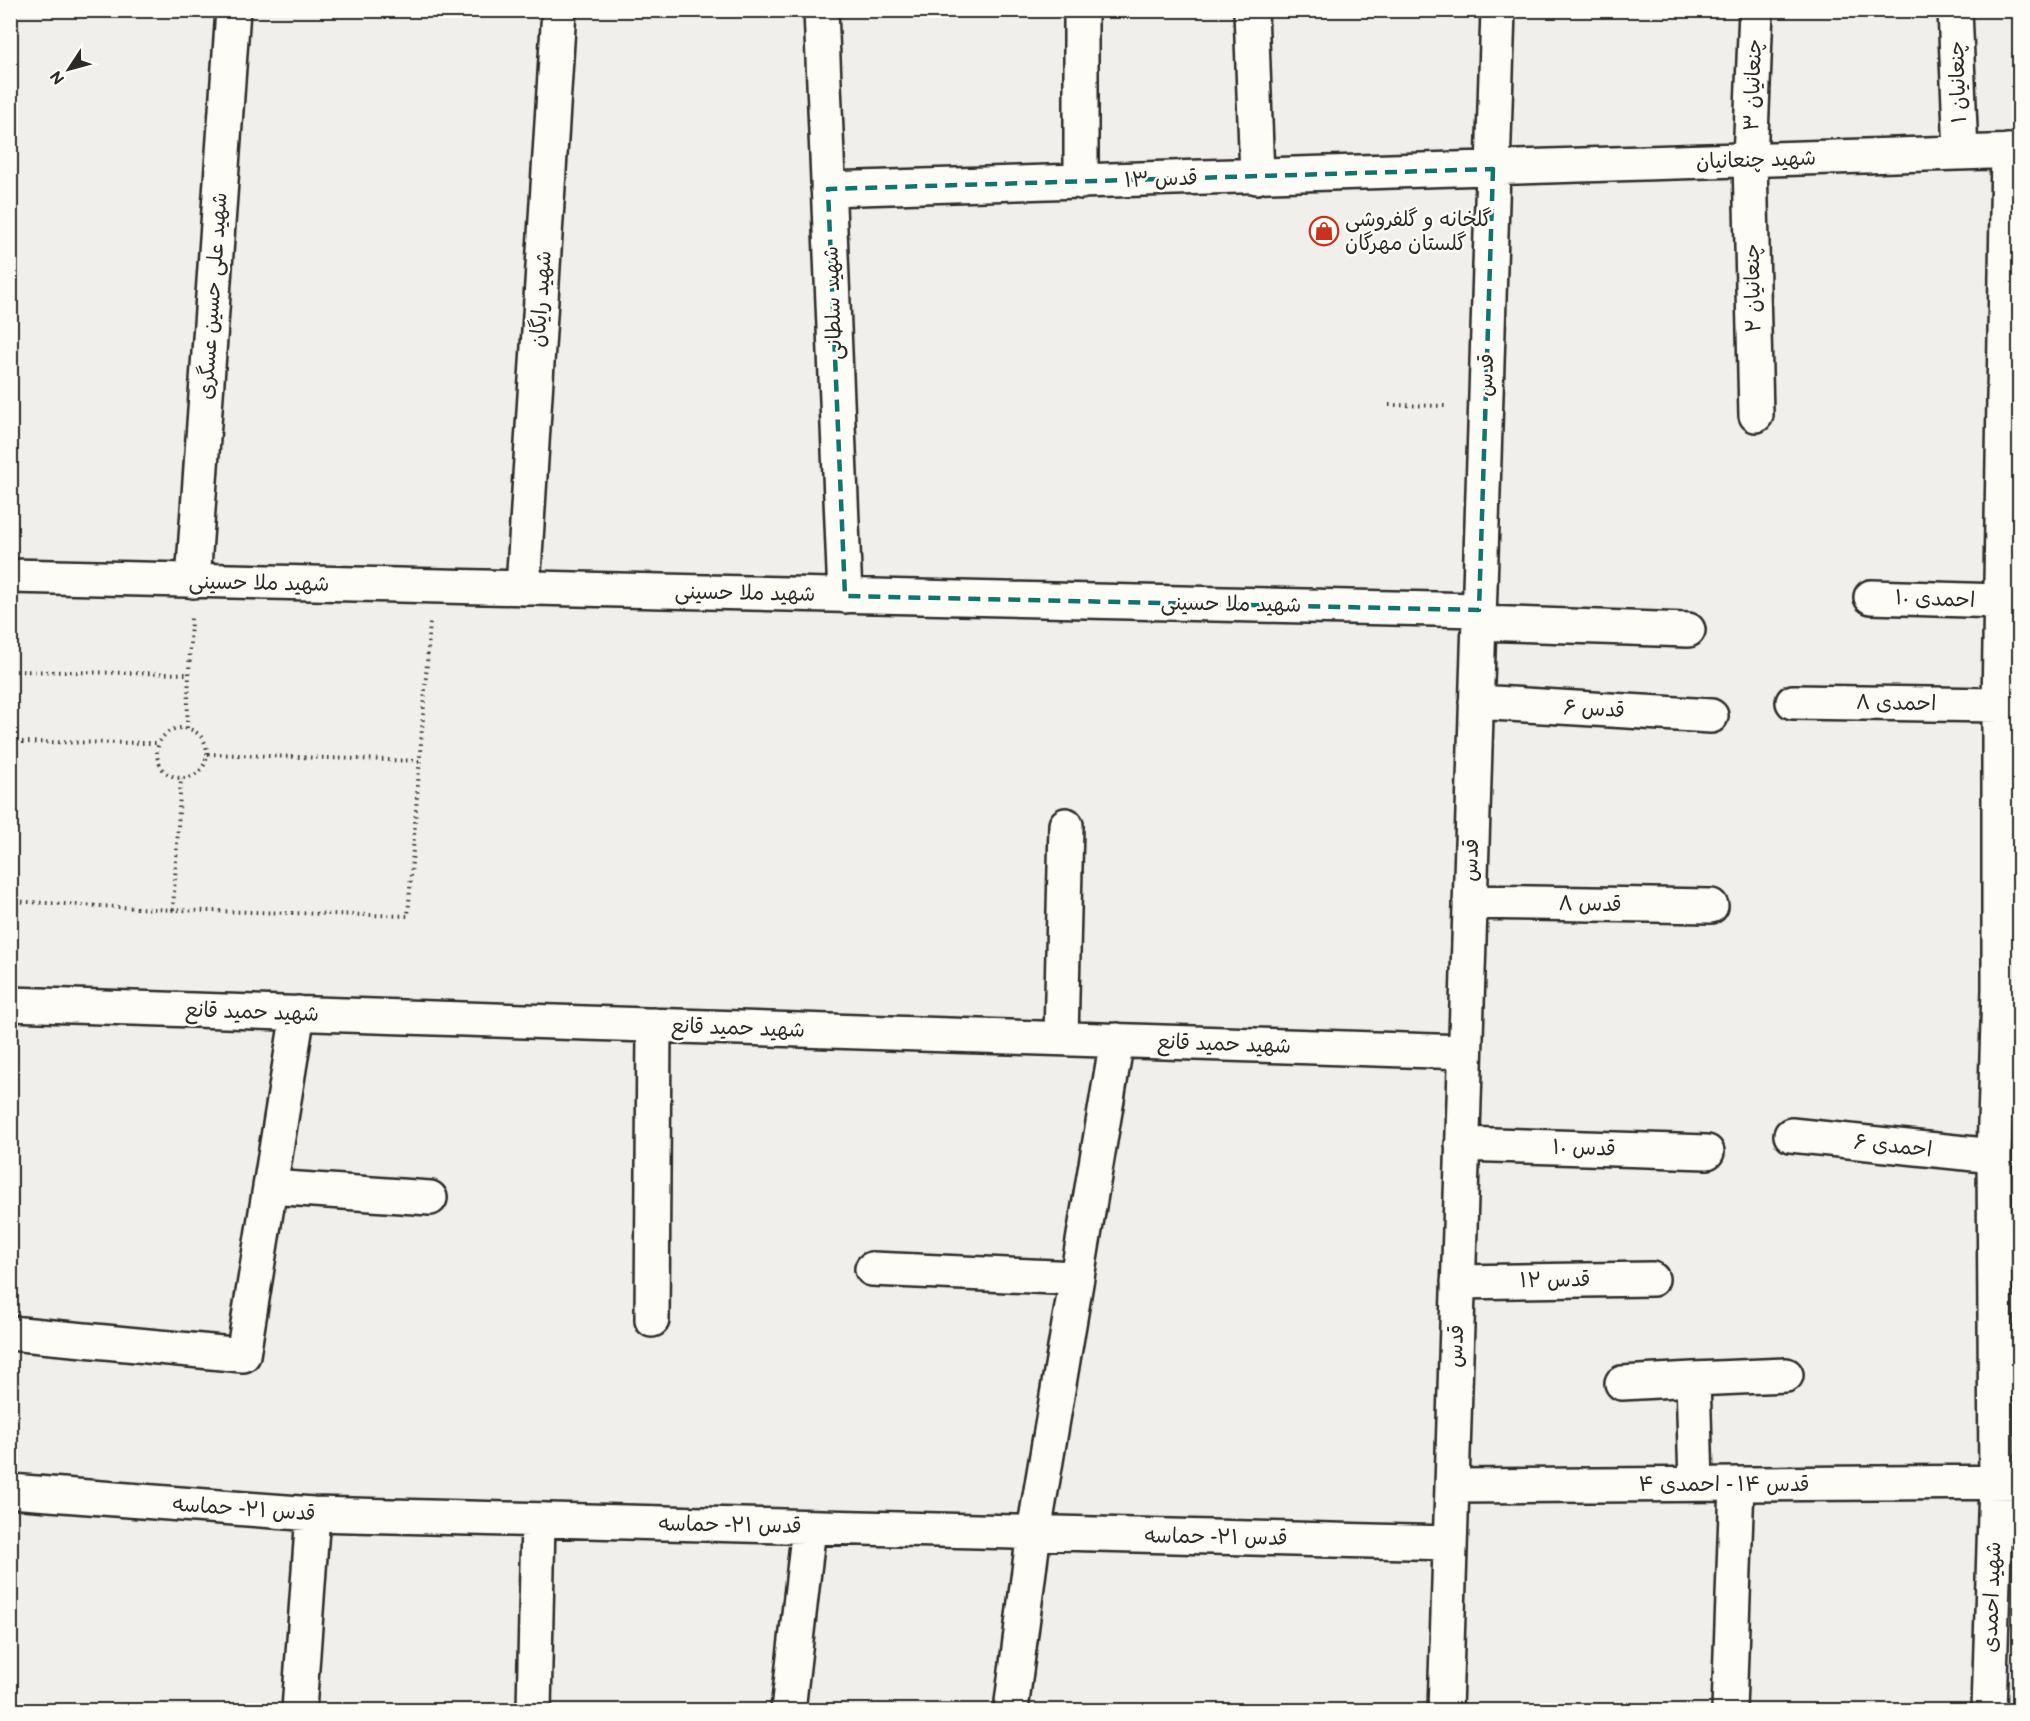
<svg xmlns="http://www.w3.org/2000/svg" width="2030" height="1721" viewBox="0 0 2030 1721" font-family="'Balsamiq Sans','Playpen Sans Arabic',sans-serif">
<rect width="100%" height="100%" fill="#f0efeb"/>
<filter id="ink" filterUnits="userSpaceOnUse"><feTurbulence type="fractalNoise" baseFrequency=".0167" numOctaves="2"/><feDisplacementMap in="SourceGraphic" scale="12" xChannelSelector="R" yChannelSelector="G"/><feConvolveMatrix kernelMatrix="1 2 1 2 8 2 1 2 1" color-interpolation-filters="sRGB"/></filter>
<g filter="url(#ink)">
<g fill="none" stroke-linecap="round" stroke-linejoin="round">
<g stroke="#2b2b2b" stroke-width="38">
<path id="minor" d="M821,10L845,596
M1081,10V182
M1251,10L1257,177
M1756,10L1750,160L1756,415
M1955,10L1961,153
M828,189L2020,151
M10,576L1479,610
M193,581L233,10
M523,588L559,10
M1871,597L2000,601
M1479,623L1688,630
M1476,702L1711,716
M1793,702L1999,705
M1470,902L1711,906
M10,1004L1465,1052
M1061,1038L1066,825
M1791,1135L1994,1156
M1462,1144L1707,1152
M270,1187L430,1198
M872,1269L1077,1278
M1458,1282L1652,1279
M652,1320L654,1025
M10,1333L243,1355L298,1013
M1693,1379L1786,1375
M1622,1383L1693,1379L1696,1484
M1452,1486L2020,1482
M10,1491L313,1514L1450,1543
M299,1710L313,1514
M534,1710L538,1520
M788,1710L809,1527
M1011,1710L1034,1532L1117,1040
M1445,1710L1498,10
M1729,1710L1737,1484
M1989,1710L1996,1482L1994,1156L1999,989V705L2008,151"/>
</g>
<path stroke="#2b2b2b" stroke-width="4" stroke-dasharray="1.5 4.5" stroke-linecap="butt" d="M1389,405L1449,406
M10,671L189,674
M187,728L191,618
M157 753a25 25 0 1 1 50 0a25 25 0 1 1-50 0Z
M10,742L158,743
M208,754L419,761
M10,901L173,910L408,916L430,623
M173,910L181,778"/>
<use href="#minor" stroke="#fdfcf7" stroke-width="33"/>
</g>
</g>
<path fill="none" stroke="#0f766e" stroke-width="4.5" stroke-dasharray="12 8" stroke-linejoin="round" d="M1493,169L1479,610L845,596L828,189Z"/>
<defs>
<g id="shop-ring" transform="scale(1.5)"><circle r="9.5" fill="#fdfcf7" stroke="#c8321e" stroke-width="1.5"/><path d="M-5-2.5h2.3a2.7 3.5 0 0 1 5.4 0H5L5.5 6h-11ZM-1.5-2.5h3a1.5 2.3 0 0 0-3 0Z" fill="#c8321e"/></g>
</defs>
<g fill-rule="evenodd">
<use href="#shop-ring" x="1324" y="231"/>
</g>
<g text-anchor="middle" dominant-baseline="central" stroke-width="5" stroke-linejoin="round" paint-order="stroke">
<g font-size="21" fill="#2b2b2b" stroke="#fdfcf7">
<text transform="translate(1958 82) rotate(-92)">چنعانیان ۱</text>
<text transform="translate(1753 85) rotate(-88)">چنعانیان ۳</text>
<text transform="translate(1756 160) rotate(-2)">شهید چنعانیان</text>
<text transform="translate(1161 179) rotate(-2)">قدس ۱۳</text>
<text transform="translate(1753 288) rotate(-91)">چنعانیان ۲</text>
<text transform="translate(213 296) rotate(-86)">شهید علی حسین عسگری</text>
<text transform="translate(541 299) rotate(-86)">شهید رایگان</text>
<text transform="translate(833 303) rotate(-92)">شهید سلطانی</text>
<text transform="translate(1486 375) rotate(-88)">قدس</text>
<text transform="translate(259 583) rotate(1)">شهید ملا حسینی</text>
<text transform="translate(745 593) rotate(1)">شهید ملا حسینی</text>
<text transform="translate(1935 599) rotate(2)">احمدی ۱۰</text>
<text transform="translate(1231 604) rotate(1)">شهید ملا حسینی</text>
<text transform="translate(1896 703) rotate(1)">احمدی ۸</text>
<text transform="translate(1594 709) rotate(3)">قدس ۶</text>
<text transform="translate(1471 860) rotate(-88)">قدس</text>
<text transform="translate(1590 904) rotate(1)">قدس ۸</text>
<text transform="translate(252 1012) rotate(2)">شهید حمید قانع</text>
<text transform="translate(738 1028) rotate(2)">شهید حمید قانع</text>
<text transform="translate(1224 1044) rotate(2)">شهید حمید قانع</text>
<text transform="translate(1893 1146) rotate(6)">احمدی ۶</text>
<text transform="translate(1584 1148) rotate(2)">قدس ۱۰</text>
<text transform="translate(1555 1280) rotate(-1)">قدس ۱۲</text>
<text transform="translate(1456 1346) rotate(-88)">قدس</text>
<text x="1724" y="1484">قدس ۱۴ - احمدی ۴</text>
<text transform="translate(244 1509) rotate(4)">قدس ۲۱- حماسه</text>
<text transform="translate(730 1525) rotate(1)">قدس ۲۱- حماسه</text>
<text transform="translate(1216 1537) rotate(1)">قدس ۲۱- حماسه</text>
<text transform="translate(1992 1597) rotate(-88)">شهید احمدی</text>
</g>
<g font-size="21" fill="#2b2b2b" stroke="#fdfcf7" text-anchor="start">
<text x="1345" y="219">گلخانه و گلفروشی<tspan x="1345" dy="24">گلستان مهرگان</tspan></text>
</g>
</g>
<rect width="2030" height="1721" fill="none" stroke="#fdfcf7" stroke-width="36"/>
<rect x="18" y="18" width="1994" height="1685" fill="none" stroke="#2b2b2b" stroke-width="2" filter="url(#ink)"/>
<g transform="translate(69 69) rotate(234)" stroke="#fdfcf7" stroke-width="4.5" paint-order="stroke">
<path d="M0-4.5L10 22L0 15L-10 22Z" fill="#2b2b2b"/>
<text y="-9" font-size="16" font-weight="bold" text-anchor="middle" fill="#2b2b2b">N</text>
</g>
</svg>
